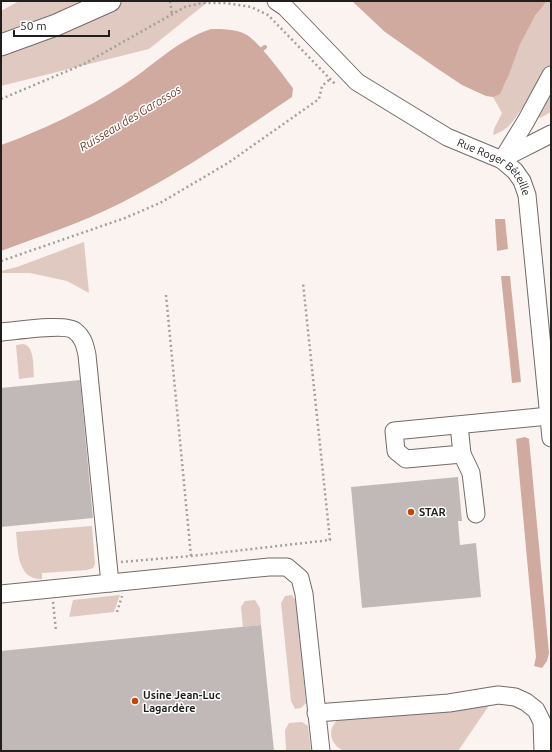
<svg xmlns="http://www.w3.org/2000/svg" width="552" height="752" viewBox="0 0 552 752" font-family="Ubuntu,sans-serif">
<rect width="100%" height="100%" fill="#fbf3f0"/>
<path fill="#e0c9c1" d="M19,1H209L149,49L1,86V11Z
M547,1H551V76L530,111L522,108C513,122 509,129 493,135L494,129L502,113L493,97C509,89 513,58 520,43C527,27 536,14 547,1Z
M551,88V112L540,118L536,114Z
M84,242L89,293L67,281L30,273H1V271L17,267Z
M23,344C35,346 33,367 34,377L19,379L16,345Z
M92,526L95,564L93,568L87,570L42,573V579C17,580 18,550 16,532Z
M120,595L114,612L69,617L73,600Z
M292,595L296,601L306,703L301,708L295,709L291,701L281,603L285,596Z
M255,600L260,608L261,625L243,627L241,607L245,601Z
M487,703L488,707L458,751H344C330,745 326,729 339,719Z
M302,722L308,726L311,751H286L285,730L289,723Z"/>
<path fill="#d0aa9e" d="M352,1H547L535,16L520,44L509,75L500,94L493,97L486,96L462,85L435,67L385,32Z
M211,29C222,29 235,29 245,34C258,40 283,75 293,88L292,97C236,135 179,174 119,204C81,223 41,236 1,251V145C41,131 86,109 122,86C152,67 177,40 211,29Z
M495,219H505L508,249L497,251Z
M501,276H510L521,382L512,383Z
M525,437L529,439L549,653L547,661L542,668L534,666L536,657L516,439Z"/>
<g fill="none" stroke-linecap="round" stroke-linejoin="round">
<path stroke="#d0aa9e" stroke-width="4" d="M258,52L265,47"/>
</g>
<path fill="#c1b9b7" d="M80,380L93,518L1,527V388Z
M458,477L462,521H458L460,545L476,543L481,597L362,608L351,487Z
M261,625L274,751H1V651Z"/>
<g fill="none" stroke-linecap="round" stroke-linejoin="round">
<g stroke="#726b69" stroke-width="19">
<g id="minor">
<path id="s1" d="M276,1L285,7L357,82L447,137L502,160L515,171L522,181L527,195L551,438"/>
<path d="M502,159L551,134"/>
<path d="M502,160L526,121L551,75"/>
<path d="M1,332C15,331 66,323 75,331C83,337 85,345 87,355L110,583"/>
<path d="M459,425L462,454L406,459L396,451L394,431L549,416"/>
<path d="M462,454L471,473L476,514"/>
<path d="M1,594L269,567H287L300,578L304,594L321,751"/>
<path d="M316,713L449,703L498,695L515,697L526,702L536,710L542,722L543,751"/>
</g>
</g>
<g stroke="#726b69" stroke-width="23">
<path id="major" d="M1,45L56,25L110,1"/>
</g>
<path stroke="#a49f9c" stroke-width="2.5" stroke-dasharray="2 3" stroke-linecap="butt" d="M170,1L172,14
M1,99L84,64L185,7L202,3H226L251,7L268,15L335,84
M1,261L125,218L160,203L228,163L319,99L322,86L329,80
M166,295L191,556
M121,562L191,556L330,540L303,283
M53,602L56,631
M117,612L122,596"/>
<use href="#minor" stroke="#fff" stroke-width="17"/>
<use href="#major" stroke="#fff" stroke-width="21"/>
</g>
<g fill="#ca4402" stroke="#fff" stroke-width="1.5">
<circle cx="411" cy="512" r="4"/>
<circle cx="135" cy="701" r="4"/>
</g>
<g text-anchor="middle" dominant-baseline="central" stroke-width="3" stroke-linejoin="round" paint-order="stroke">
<g font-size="11" fill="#211f1e" stroke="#fff">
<text stroke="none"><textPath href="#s1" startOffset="278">Rue Roger Béteille</textPath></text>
</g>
<g font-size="11" font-weight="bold" fill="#211f1e" stroke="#fff" text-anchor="start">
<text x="419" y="512">STAR</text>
<text x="143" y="695">Usine Jean-Luc<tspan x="143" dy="13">Lagardère</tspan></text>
</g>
<g font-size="12" font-style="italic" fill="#733f2d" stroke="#fff">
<text transform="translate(130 118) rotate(-31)">Ruisseau des Garossos</text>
</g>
</g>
<rect width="552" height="752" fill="none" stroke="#211f1e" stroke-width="4"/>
<path d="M14 30v6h95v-6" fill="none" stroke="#211f1e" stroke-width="2"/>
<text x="20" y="30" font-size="12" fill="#211f1e" stroke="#ffffff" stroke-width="3" paint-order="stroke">50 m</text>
</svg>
